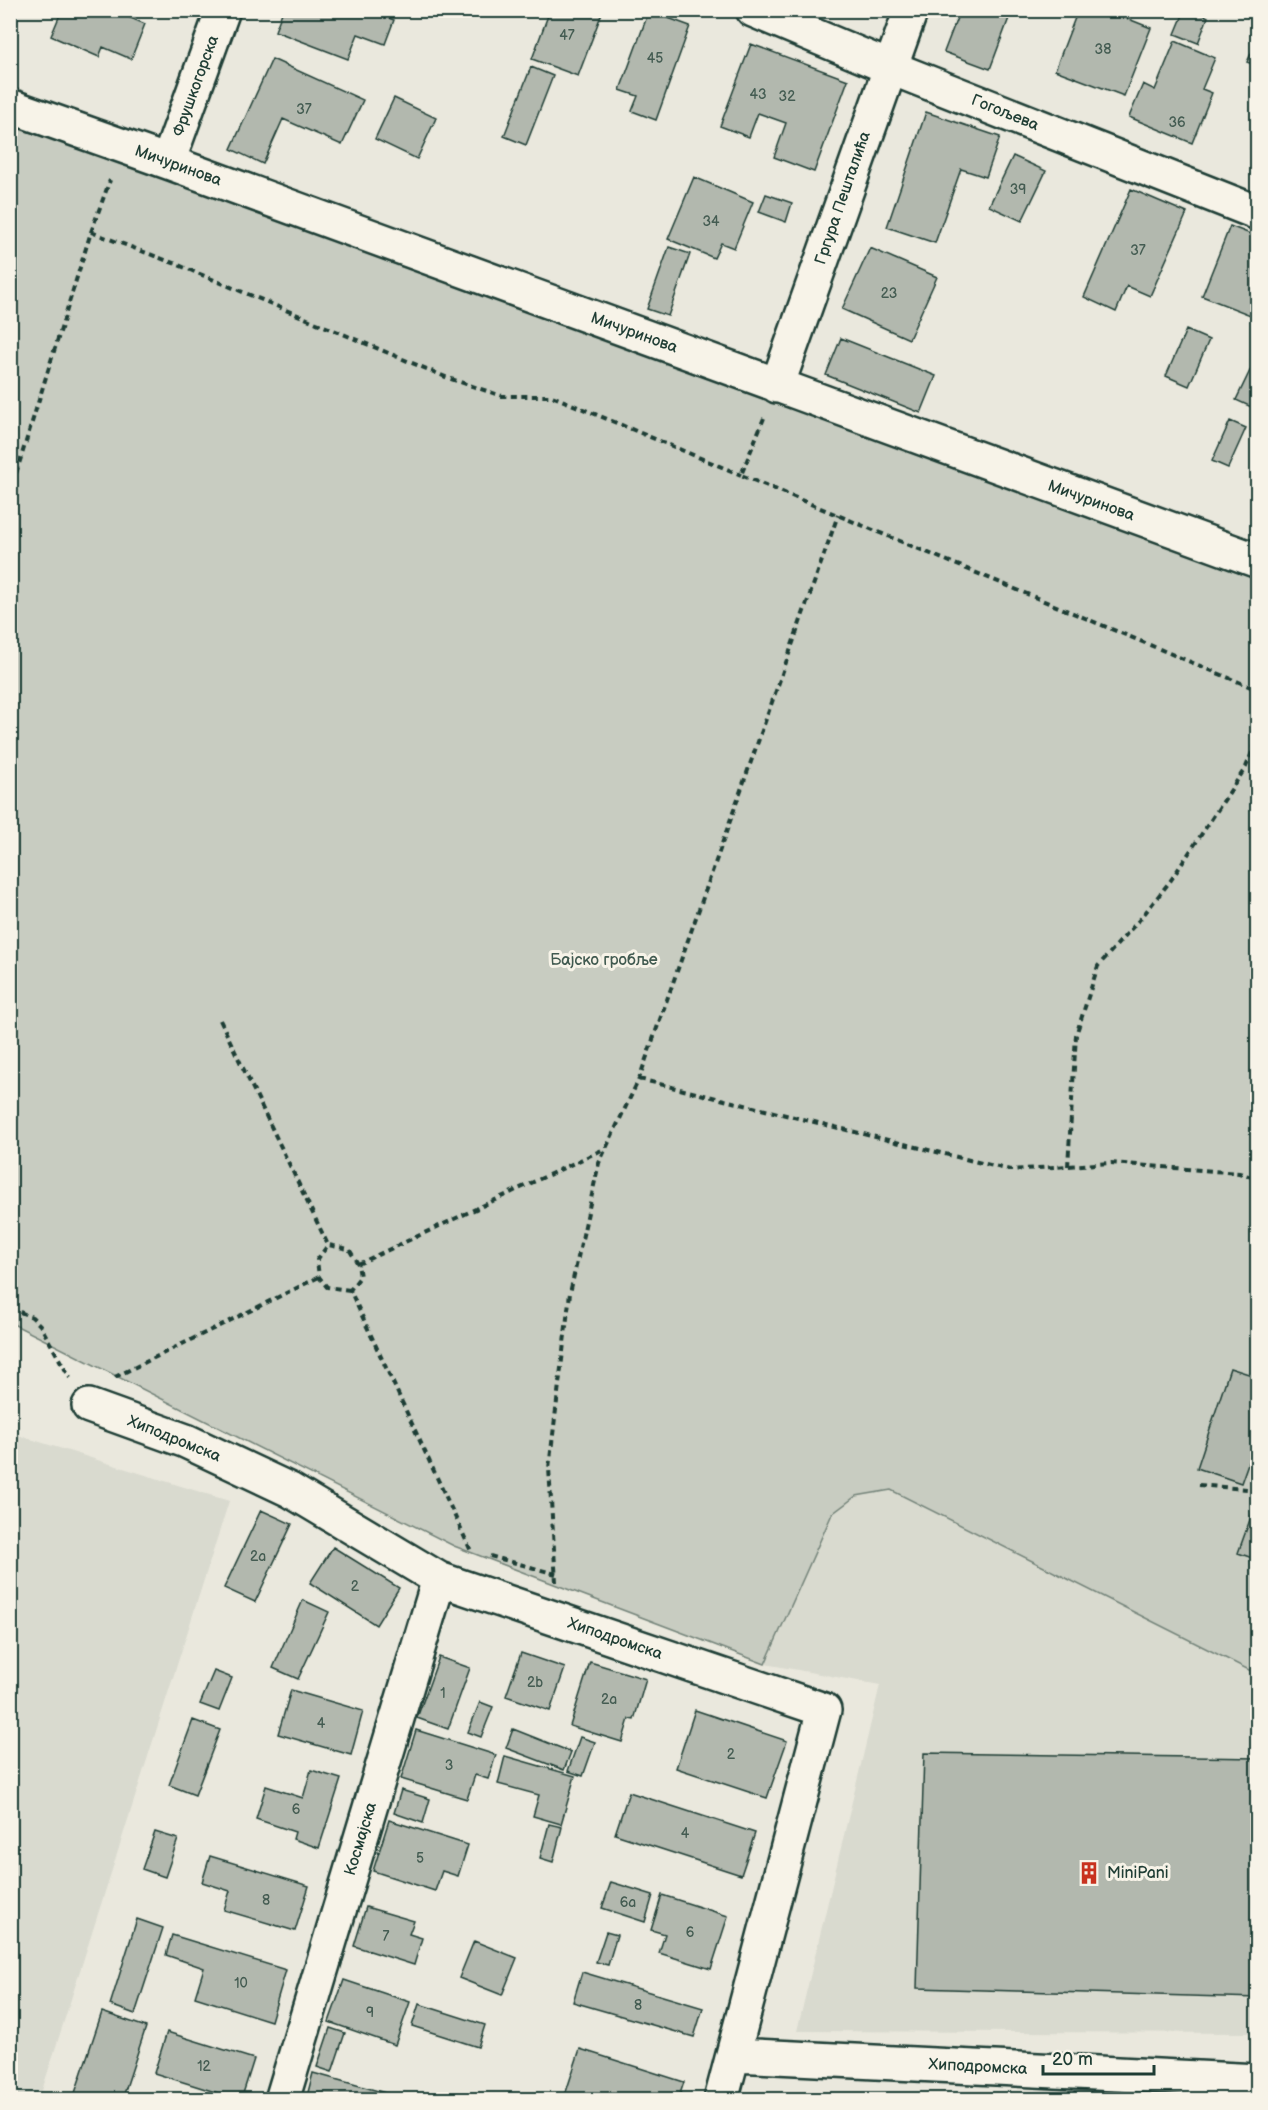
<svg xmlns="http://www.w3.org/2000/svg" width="1268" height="2110" viewBox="0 0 1268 2110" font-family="'Balsamiq Sans',sans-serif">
<rect width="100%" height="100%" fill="#eae8dd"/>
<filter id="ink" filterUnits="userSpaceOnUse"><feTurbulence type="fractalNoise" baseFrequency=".0167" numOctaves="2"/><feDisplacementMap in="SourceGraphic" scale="12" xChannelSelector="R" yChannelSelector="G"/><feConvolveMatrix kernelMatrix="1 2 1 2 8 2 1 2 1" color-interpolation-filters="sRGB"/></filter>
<g filter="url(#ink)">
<path fill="#d9dacf" d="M11,1433L229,1501L39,2100L10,2099Z
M891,1490L1257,1674V2033L797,2031L880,1685L765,1664L832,1514L856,1496Z"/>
<path fill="#c8ccc1" stroke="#74847a" stroke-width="1.5" d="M10,118L1257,568V1674L891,1490L856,1496L832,1514L765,1664L454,1546L11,1323Z"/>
<path fill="#b2b8ae" stroke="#1f3d34" stroke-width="1.5" d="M62,10H112L145,24L131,59L103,47L99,57L51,36Z
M283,10H369L394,20L385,44L358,34L348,59L275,31Z
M550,10H603L578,76L532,59Z
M960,10H1012L990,69L944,52Z
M1078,10H1106L1151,28L1124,96L1055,70Z
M1185,10H1193L1208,17L1198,43L1175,34Z
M649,11L690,26L656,120L632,111L638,96L620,90Z
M1258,39V66L1247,62Z
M1175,41L1215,58L1202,89L1212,93L1192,143L1129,117L1143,84L1155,90Z
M751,44L848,80L814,172L774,157L786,123L758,113L749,137L720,126Z
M272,59L363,100L342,145L283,119L263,164L231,149Z
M531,67L553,76L526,145L504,136Z
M394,98L436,118L417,159L375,139Z
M926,112L1000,137L986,177L961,169L935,243L887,227Z
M1013,156L1046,171L1022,221L989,206Z
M694,177L753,202L734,248L721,243L714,258L668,239Z
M1131,189L1187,213L1150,296L1127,286L1116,312L1084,297Z
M766,194L792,203L786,222L759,212Z
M1230,226L1258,237V318L1202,296Z
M669,247L690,254L668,316L647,309Z
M870,248L937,277L909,339L842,309Z
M1186,330L1209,340L1189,386L1166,376Z
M841,338L936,376L921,413L826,375Z
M1258,354V410L1236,400Z
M1230,421L1246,428L1228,468L1212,461Z
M1230,1368L1258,1377V1435L1241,1483L1197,1468Z
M1256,1503H1258V1560L1238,1553Z
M261,1510L292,1524L255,1602L224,1588Z
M333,1547L399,1588L376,1625L310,1583Z
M303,1600L329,1612L298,1679L273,1668Z
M521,1653L565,1668L550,1711L506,1696Z
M439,1657L470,1668L448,1729L417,1718Z
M590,1662L646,1679L634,1720L629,1719L622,1742L570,1726Z
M214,1671L232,1678L219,1711L200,1704Z
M291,1690L363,1711L351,1755L278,1734Z
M480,1702L493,1707L481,1737L468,1732Z
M695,1710L787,1741L767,1798L676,1768Z
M193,1720L220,1730L195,1795L169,1785Z
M513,1729L571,1752L564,1770L506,1748Z
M416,1730L496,1755L488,1779L475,1775L467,1799L401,1779Z
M580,1737L595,1742L583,1776L568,1771Z
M924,1753L1258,1758V1998L917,1988Z
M505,1756L575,1776L561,1824L533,1816L539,1795L498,1784Z
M311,1770L341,1779L319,1848L293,1839L295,1832L256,1819L266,1786L303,1798Z
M401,1790L430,1799L423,1823L394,1813Z
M629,1792L755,1833L741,1875L615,1834Z
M389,1820L468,1845L458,1876L442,1871L435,1891L373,1871Z
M549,1824L562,1827L553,1862L540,1858Z
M155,1832L178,1839L165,1877L142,1869Z
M210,1856L309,1886L295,1931L224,1910L230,1891L202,1882Z
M611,1882L653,1895L645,1922L602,1908Z
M662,1895L728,1916L711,1969L659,1953L665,1934L651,1930Z
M366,1907L414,1921L409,1934L422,1938L414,1965L354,1946Z
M137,1919L163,1928L135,2014L110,2005Z
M606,1932L617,1935L608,1965L596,1962Z
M172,1935L286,1970L271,2021L195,1997L204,1968L166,1955Z
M474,1941L517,1958L502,1995L459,1978Z
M582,1972L703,2008L694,2037L573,2002Z
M344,1980L410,2002L395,2045L329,2022Z
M419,2004L485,2025L478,2047L412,2026Z
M102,2012L146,2027L122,2100H97L75,2093Z
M330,2028L345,2033L332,2072L317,2067Z
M167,2032L254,2059L241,2100L154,2073Z
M580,2049L684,2082L678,2100H580L565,2095Z
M313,2073L411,2100H306Z"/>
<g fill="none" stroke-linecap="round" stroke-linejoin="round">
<g stroke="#1f3d34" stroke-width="38">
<path id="minor" d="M753,10L889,67L1258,213
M10,106L168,162L1258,561
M168,162L223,10
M777,386L911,10
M89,1406L186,1441L290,1490L439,1579L824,1710L721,2100
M734,2055L1258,2081
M282,2100L439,1579"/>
</g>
<path stroke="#1f3d34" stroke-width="4" stroke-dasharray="6 4.5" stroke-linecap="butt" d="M91,232L176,264L448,378L502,396H552L741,475
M764,418L741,475L1258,690
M10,493L91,232L110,180
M220,1020L328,1245
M639,1079L1010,1170L1111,1163L1239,1173L1258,1179
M1068,1166L1076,1035L1098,966L1141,918L1171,880L1246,767L1258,738
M358,1264L604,1149
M350,1290L327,1287L319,1277L317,1260L328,1245L349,1249L358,1264L360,1277L350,1290L471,1551
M10,1308L32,1317L40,1325L70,1378
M115,1377L319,1277
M1199,1485L1258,1490
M490,1556L556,1574
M556,1582L549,1468L570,1293L599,1163L639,1079L838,515"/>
<use href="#minor" stroke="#f7f3e8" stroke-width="33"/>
</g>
</g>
<defs>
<g id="building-bare" transform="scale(1.8)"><path d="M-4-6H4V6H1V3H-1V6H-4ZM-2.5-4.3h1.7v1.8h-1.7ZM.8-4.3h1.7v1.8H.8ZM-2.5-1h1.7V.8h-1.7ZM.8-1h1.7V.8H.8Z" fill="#c8321e" stroke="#f7f3e8" stroke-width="2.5" paint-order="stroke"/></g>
</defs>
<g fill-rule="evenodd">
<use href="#building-bare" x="1089" y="1873"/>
</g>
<g text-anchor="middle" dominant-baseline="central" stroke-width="6" stroke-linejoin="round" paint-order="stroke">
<g font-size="14" fill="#445c52">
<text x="567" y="35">47</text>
<text x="1103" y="49">38</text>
<text x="655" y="58">45</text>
<text x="758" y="94">43</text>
<text x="787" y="96">32</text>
<text x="304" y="109">37</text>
<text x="1177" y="122">36</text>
<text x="1018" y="189">39</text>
<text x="711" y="221">34</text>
<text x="1138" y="250">37</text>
<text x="889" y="293">23</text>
<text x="258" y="1556">2a</text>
<text x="355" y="1586">2</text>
<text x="535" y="1682">2b</text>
<text x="443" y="1693">1</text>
<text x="609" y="1699">2a</text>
<text x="321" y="1723">4</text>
<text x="731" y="1754">2</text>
<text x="449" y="1765">3</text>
<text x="296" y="1809">6</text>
<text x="685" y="1833">4</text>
<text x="420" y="1858">5</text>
<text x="266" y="1900">8</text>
<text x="628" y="1902">6a</text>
<text x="690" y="1932">6</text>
<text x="386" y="1936">7</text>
<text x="241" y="1983">10</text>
<text x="638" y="2005">8</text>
<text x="370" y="2012">9</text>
<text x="204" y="2066">12</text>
</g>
<g font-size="16" fill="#1f3d34" stroke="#f7f3e8">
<text transform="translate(196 86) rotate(-70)">Фрушкогорска</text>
<text transform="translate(1005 113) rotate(22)">Гогољева</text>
<text transform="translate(178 166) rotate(20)">Мичуринова</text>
<text transform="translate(843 198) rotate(-71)">Гргура Пешталића</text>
<text transform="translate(634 333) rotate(20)">Мичуринова</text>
<text transform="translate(1091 501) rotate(20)">Мичуринова</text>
<text transform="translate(174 1439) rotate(22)">Хиподромска</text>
<text transform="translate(615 1639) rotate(19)">Хиподромска</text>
<text transform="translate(361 1839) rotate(-73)">Космајска</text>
<text transform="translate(978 2067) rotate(3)">Хиподромска</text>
</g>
<g font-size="16" fill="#415a50" stroke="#f7f3e8">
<text x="604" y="960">Бајско гробље</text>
</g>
<g font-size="16" fill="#1f3d34" stroke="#f7f3e8" text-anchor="start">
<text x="1107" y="1873">MiniPani</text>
</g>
</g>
<rect width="1268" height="2110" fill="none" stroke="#f7f3e8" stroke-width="36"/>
<rect x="18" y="18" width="1232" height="2074" fill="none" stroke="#1f3d34" stroke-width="2" filter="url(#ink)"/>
<path d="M1043 2065v9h111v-9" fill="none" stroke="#1f3d34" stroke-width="3"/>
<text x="1052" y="2065" font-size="18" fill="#1f3d34" stroke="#f7f3e8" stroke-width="4.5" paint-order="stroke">20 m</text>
</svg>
